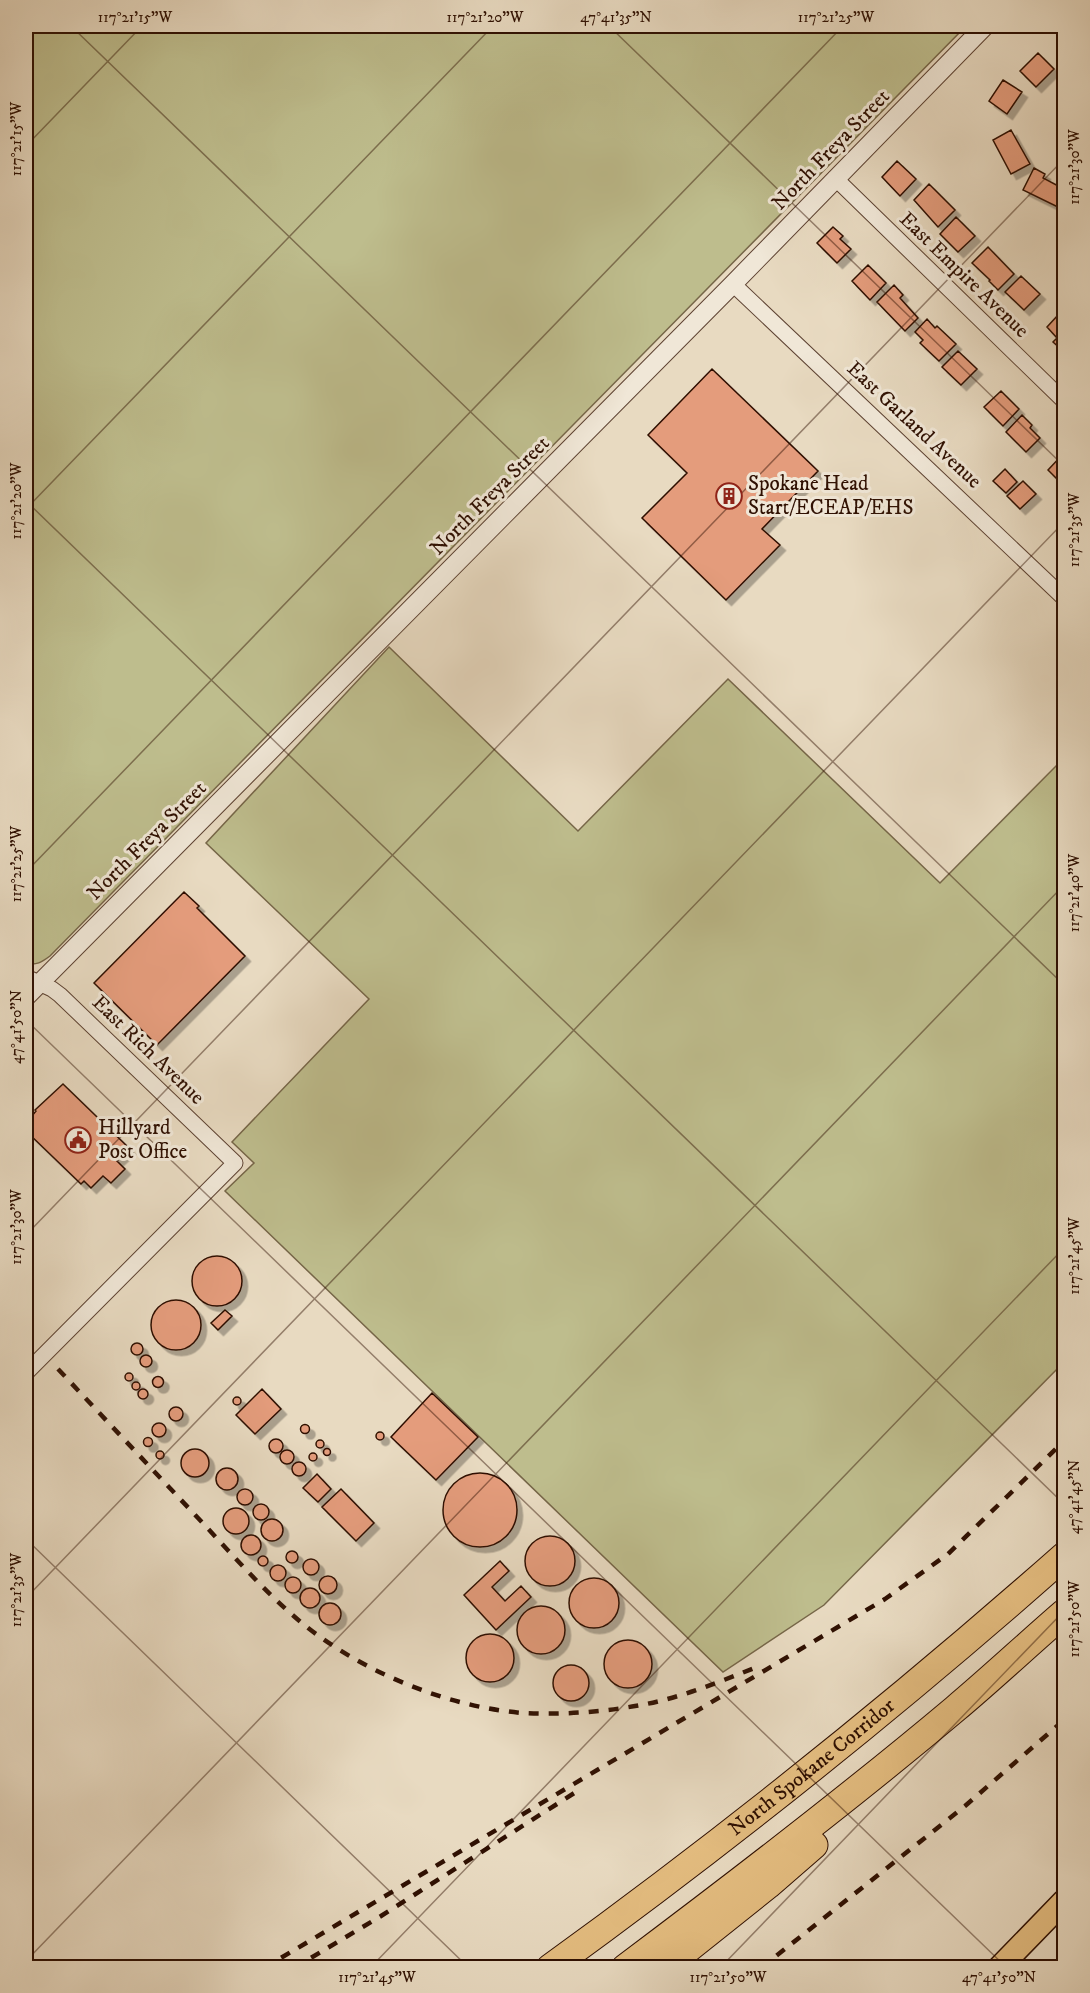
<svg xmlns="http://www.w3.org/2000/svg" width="1090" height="1993" viewBox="0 0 1090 1993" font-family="'IM FELL DW Pica',serif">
<defs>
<filter id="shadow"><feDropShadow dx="5.5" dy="5.5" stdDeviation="0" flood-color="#0004"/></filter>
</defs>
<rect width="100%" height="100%" fill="#e8dac1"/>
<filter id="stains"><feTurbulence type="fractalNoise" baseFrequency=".00333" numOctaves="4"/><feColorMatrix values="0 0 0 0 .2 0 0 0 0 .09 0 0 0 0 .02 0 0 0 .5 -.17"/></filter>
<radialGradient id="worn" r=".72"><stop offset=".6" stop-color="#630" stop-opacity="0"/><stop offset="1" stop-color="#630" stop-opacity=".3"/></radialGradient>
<path fill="#bebd8d" stroke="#766648" stroke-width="1.5" d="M26,26H966L50,956C42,962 36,966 26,963Z
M389,647L578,831L728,679L940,883L1056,766L1064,774V1362L824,1605L723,1672L225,1191L254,1163L232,1142L369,999L206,843Z"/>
<path fill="#e49c7b" stroke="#2f1002" stroke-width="1.5" filter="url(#shadow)" d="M1038,53L1054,69L1036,87L1020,71Z
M1003,80L1022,92L1007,114L989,101Z
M1011,130L1030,164L1011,174L993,140Z
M897,161L916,179L900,196L882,177Z
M1034,168L1045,174L1043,178L1064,189V210L1023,190Z
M929,184L955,210L938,227L914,200Z
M956,217L975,236L958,252L940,234Z
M833,227L843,236L840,239L851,249L837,263L817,243Z
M988,247L1014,274L998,290L989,281L990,280L972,263Z
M868,265L886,283L870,300L852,281Z
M1021,276L1040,294L1024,310L1005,292Z
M894,285L903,295L900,298L918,318L905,331L877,302Z
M1059,314L1064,320V349L1063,351L1053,342L1057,338L1047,327Z
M927,319L935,328L937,326L956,344L939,361L920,343L923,340L915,332Z
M958,351L977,369L961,385L942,367Z
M712,369L818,471L762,529L780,545L726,600L642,518L687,473L648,435Z
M1001,391L1019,409L1003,426L984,407Z
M1022,415L1032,425L1030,428L1040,438L1026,452L1006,432Z
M1063,454L1064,456V486L1048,470Z
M1005,469L1017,482L1006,493L993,481Z
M1023,481L1036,494L1020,509L1007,496Z
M184,892L199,906L197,908L245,956L157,1045L94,983Z
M63,1084L130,1149L117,1161L125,1169L111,1183L103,1176L91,1188L84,1181L81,1184L26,1131V1123L36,1111L35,1110Z
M192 1281a25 25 0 1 1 50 0a25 25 0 1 1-50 0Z
M151 1325a25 25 0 1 1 50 0a25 25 0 1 1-50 0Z
M225,1310L232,1316L218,1330L211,1323Z
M131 1349a6 6 0 1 1 12 0a6 6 0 1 1-12 0Z
M140 1361a6 6 0 1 1 12 0a6 6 0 1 1-12 0Z
M125 1377a4 4 0 1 1 8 0a4 4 0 1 1-8 0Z
M152.5 1382a5.5 5.5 0 1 1 11 0a5.5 5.5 0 1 1-11 0Z
M132 1386a4 4 0 1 1 8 0a4 4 0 1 1-8 0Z
M138 1394a5 5 0 1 1 10 0a5 5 0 1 1-10 0Z
M262,1389L281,1409L255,1434L236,1415Z
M432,1393L478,1437L436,1480L391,1437Z
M233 1401a4 4 0 1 1 8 0a4 4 0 1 1-8 0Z
M169 1414a7 7 0 1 1 14 0a7 7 0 1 1-14 0Z
M152 1430a7 7 0 1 1 14 0a7 7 0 1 1-14 0Z
M300.5 1429a4.5 4.5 0 1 1 9 0a4.5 4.5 0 1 1-9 0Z
M376 1436a4 4 0 1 1 8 0a4 4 0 1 1-8 0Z
M143.5 1442a4.5 4.5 0 1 1 9 0a4.5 4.5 0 1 1-9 0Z
M269 1446a7 7 0 1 1 14 0a7 7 0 1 1-14 0Z
M316 1444a4 4 0 1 1 8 0a4 4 0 1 1-8 0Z
M323.5 1452a3.5 3.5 0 1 1 7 0a3.5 3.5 0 1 1-7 0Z
M181 1463a14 14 0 1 1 28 0a14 14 0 1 1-28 0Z
M280 1457a7 7 0 1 1 14 0a7 7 0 1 1-14 0Z
M156 1455a4 4 0 1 1 8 0a4 4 0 1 1-8 0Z
M309 1457a4 4 0 1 1 8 0a4 4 0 1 1-8 0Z
M292 1469a7 7 0 1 1 14 0a7 7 0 1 1-14 0Z
M216 1479a11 11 0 1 1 22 0a11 11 0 1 1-22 0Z
M443 1510a37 37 0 1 1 74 0a37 37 0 1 1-74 0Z
M317,1474L331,1489L318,1502L303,1488Z
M237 1497a8 8 0 1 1 16 0a8 8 0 1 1-16 0Z
M341,1489L374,1523L356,1541L322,1507Z
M253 1512a8 8 0 1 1 16 0a8 8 0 1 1-16 0Z
M223 1521a13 13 0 1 1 26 0a13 13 0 1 1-26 0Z
M261 1530a11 11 0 1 1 22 0a11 11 0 1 1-22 0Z
M241 1545a10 10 0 1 1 20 0a10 10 0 1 1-20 0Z
M525 1561a25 25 0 1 1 50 0a25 25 0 1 1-50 0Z
M286 1557a6 6 0 1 1 12 0a6 6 0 1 1-12 0Z
M258 1561a5 5 0 1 1 10 0a5 5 0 1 1-10 0Z
M303 1567a8 8 0 1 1 16 0a8 8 0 1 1-16 0Z
M500,1561L509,1571L492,1587L505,1601L521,1586L531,1597L496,1630L464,1595Z
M270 1573a8 8 0 1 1 16 0a8 8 0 1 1-16 0Z
M319 1585a9 9 0 1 1 18 0a9 9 0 1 1-18 0Z
M285 1585a8 8 0 1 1 16 0a8 8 0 1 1-16 0Z
M569 1603a25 25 0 1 1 50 0a25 25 0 1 1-50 0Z
M300 1598a10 10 0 1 1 20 0a10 10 0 1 1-20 0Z
M319 1614a11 11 0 1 1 22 0a11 11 0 1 1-22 0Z
M517 1630a24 24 0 1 1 48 0a24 24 0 1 1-48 0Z
M466 1658a24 24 0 1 1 48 0a24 24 0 1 1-48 0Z
M604 1664a24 24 0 1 1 48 0a24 24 0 1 1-48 0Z
M553 1683a18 18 0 1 1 36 0a18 18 0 1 1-36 0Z"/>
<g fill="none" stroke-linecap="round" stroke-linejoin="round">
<g stroke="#5d4232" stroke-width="17">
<path id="minor" d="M835,178L1064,401
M733,284L1064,598
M26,977L52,989L60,995L235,1163L26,1373"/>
</g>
<g stroke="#5d4232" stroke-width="20">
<path id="tertiary" d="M26,997L733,284L985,26"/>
</g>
<g stroke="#2f1002" stroke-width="25">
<path id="primary" d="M999,1968L1064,1901"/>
</g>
<g stroke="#2f1002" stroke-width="29">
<g id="motorway">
<path id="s1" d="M550,1968C728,1839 900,1701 1064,1556"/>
<path d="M625,1968C737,1884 848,1799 955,1709C992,1678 1028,1644 1064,1613"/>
<path d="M664,1968L768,1885L814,1845"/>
</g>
</g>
<use href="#minor" stroke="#f0e7d7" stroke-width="15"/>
<use href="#tertiary" stroke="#f0e7d7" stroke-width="18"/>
<use href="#primary" stroke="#e4bd80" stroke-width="22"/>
<use href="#motorway" stroke="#e4bd80" stroke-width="27"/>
<path stroke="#2f1002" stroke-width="4.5" stroke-dasharray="10 10" stroke-linecap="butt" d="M58,1369C105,1419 151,1468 198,1518C230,1552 261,1588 296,1618C355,1669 445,1707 523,1713C562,1715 603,1712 641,1705C680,1698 719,1682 757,1667
M264,1968L885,1599L948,1554L1064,1441
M294,1968L381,1916L579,1790
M761,1968L965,1806L1064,1720"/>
</g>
<path fill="none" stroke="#2f1002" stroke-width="1.5" stroke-opacity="0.45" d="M71,26L1064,985M609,26L1064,466M26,146L142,26M26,501L1064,1504M26,509L493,26M26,872L843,26M26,1020L1007,1968M26,1235L1064,159M26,1539L469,1968M26,1598L1064,522M26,1961L1064,885M370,1968L1064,1248M720,1968L1064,1611"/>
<defs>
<g id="building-ring" transform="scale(1.35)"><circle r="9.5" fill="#f0e7d7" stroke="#8f2418" stroke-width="1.5"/><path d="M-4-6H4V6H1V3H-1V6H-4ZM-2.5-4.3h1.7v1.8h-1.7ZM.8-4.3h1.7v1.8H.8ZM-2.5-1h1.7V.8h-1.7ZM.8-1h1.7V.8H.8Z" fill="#8f2418"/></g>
<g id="civic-ring" transform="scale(1.35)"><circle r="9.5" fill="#f0e7d7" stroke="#8f2418" stroke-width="1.5"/><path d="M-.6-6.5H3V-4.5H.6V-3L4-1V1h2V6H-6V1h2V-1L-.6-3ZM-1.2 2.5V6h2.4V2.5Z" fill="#8f2418"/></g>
</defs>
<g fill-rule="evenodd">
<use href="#building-ring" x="729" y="496"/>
<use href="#civic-ring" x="78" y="1140"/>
</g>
<g text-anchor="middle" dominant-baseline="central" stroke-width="6" stroke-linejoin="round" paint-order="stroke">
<g font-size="21" fill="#2f1002" stroke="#f0e7d7">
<text transform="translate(831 150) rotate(-46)">North Freya Street</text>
<text transform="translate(964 275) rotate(44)">East Empire Avenue</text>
<text transform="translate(914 425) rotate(43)">East Garland Avenue</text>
<text transform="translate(490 496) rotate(-45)">North Freya Street</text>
<text transform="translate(147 841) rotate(-45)">North Freya Street</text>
<text transform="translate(148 1050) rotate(44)">East Rich Avenue</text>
<text stroke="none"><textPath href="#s1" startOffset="330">North Spokane Corridor</textPath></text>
</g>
<g font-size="21" fill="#2f1002" stroke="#f0e7d7" text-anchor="start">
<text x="748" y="484">Spokane Head<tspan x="748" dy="24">Start/ECEAP/EHS</tspan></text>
<text x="98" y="1128">Hillyard<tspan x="98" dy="24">Post Office</tspan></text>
</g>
</g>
<rect width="1090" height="1993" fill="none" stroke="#e8dac1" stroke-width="66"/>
<rect x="33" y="33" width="1024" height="1927" fill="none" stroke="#2f1002" stroke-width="2"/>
<g font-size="15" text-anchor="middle" fill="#2f1002">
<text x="135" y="22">117°21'15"W</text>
<text x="485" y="22">117°21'20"W</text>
<text x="616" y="22">47°41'35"N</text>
<text x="836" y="22">117°21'25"W</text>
<text transform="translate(16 139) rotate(-90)" y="5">117°21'15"W</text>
<text transform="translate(1074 167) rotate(-90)" y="5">117°21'30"W</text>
<text transform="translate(16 501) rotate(-90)" y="5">117°21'20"W</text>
<text transform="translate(1074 530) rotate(-90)" y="5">117°21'35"W</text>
<text transform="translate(16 864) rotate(-90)" y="5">117°21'25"W</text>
<text transform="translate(1074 893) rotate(-90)" y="5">117°21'40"W</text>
<text transform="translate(16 1027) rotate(-90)" y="5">47°41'50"N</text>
<text transform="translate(16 1227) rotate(-90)" y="5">117°21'30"W</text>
<text transform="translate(1074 1256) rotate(-90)" y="5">117°21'45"W</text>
<text transform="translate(1074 1497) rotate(-90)" y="5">47°41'45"N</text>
<text transform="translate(16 1590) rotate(-90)" y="5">117°21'35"W</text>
<text transform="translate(1074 1619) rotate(-90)" y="5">117°21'50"W</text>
<text x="377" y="1982">117°21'45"W</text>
<text x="728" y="1982">117°21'50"W</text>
<text x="999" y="1982">47°41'50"N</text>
</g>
<rect width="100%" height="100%" filter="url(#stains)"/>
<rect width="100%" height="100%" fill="url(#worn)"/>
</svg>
